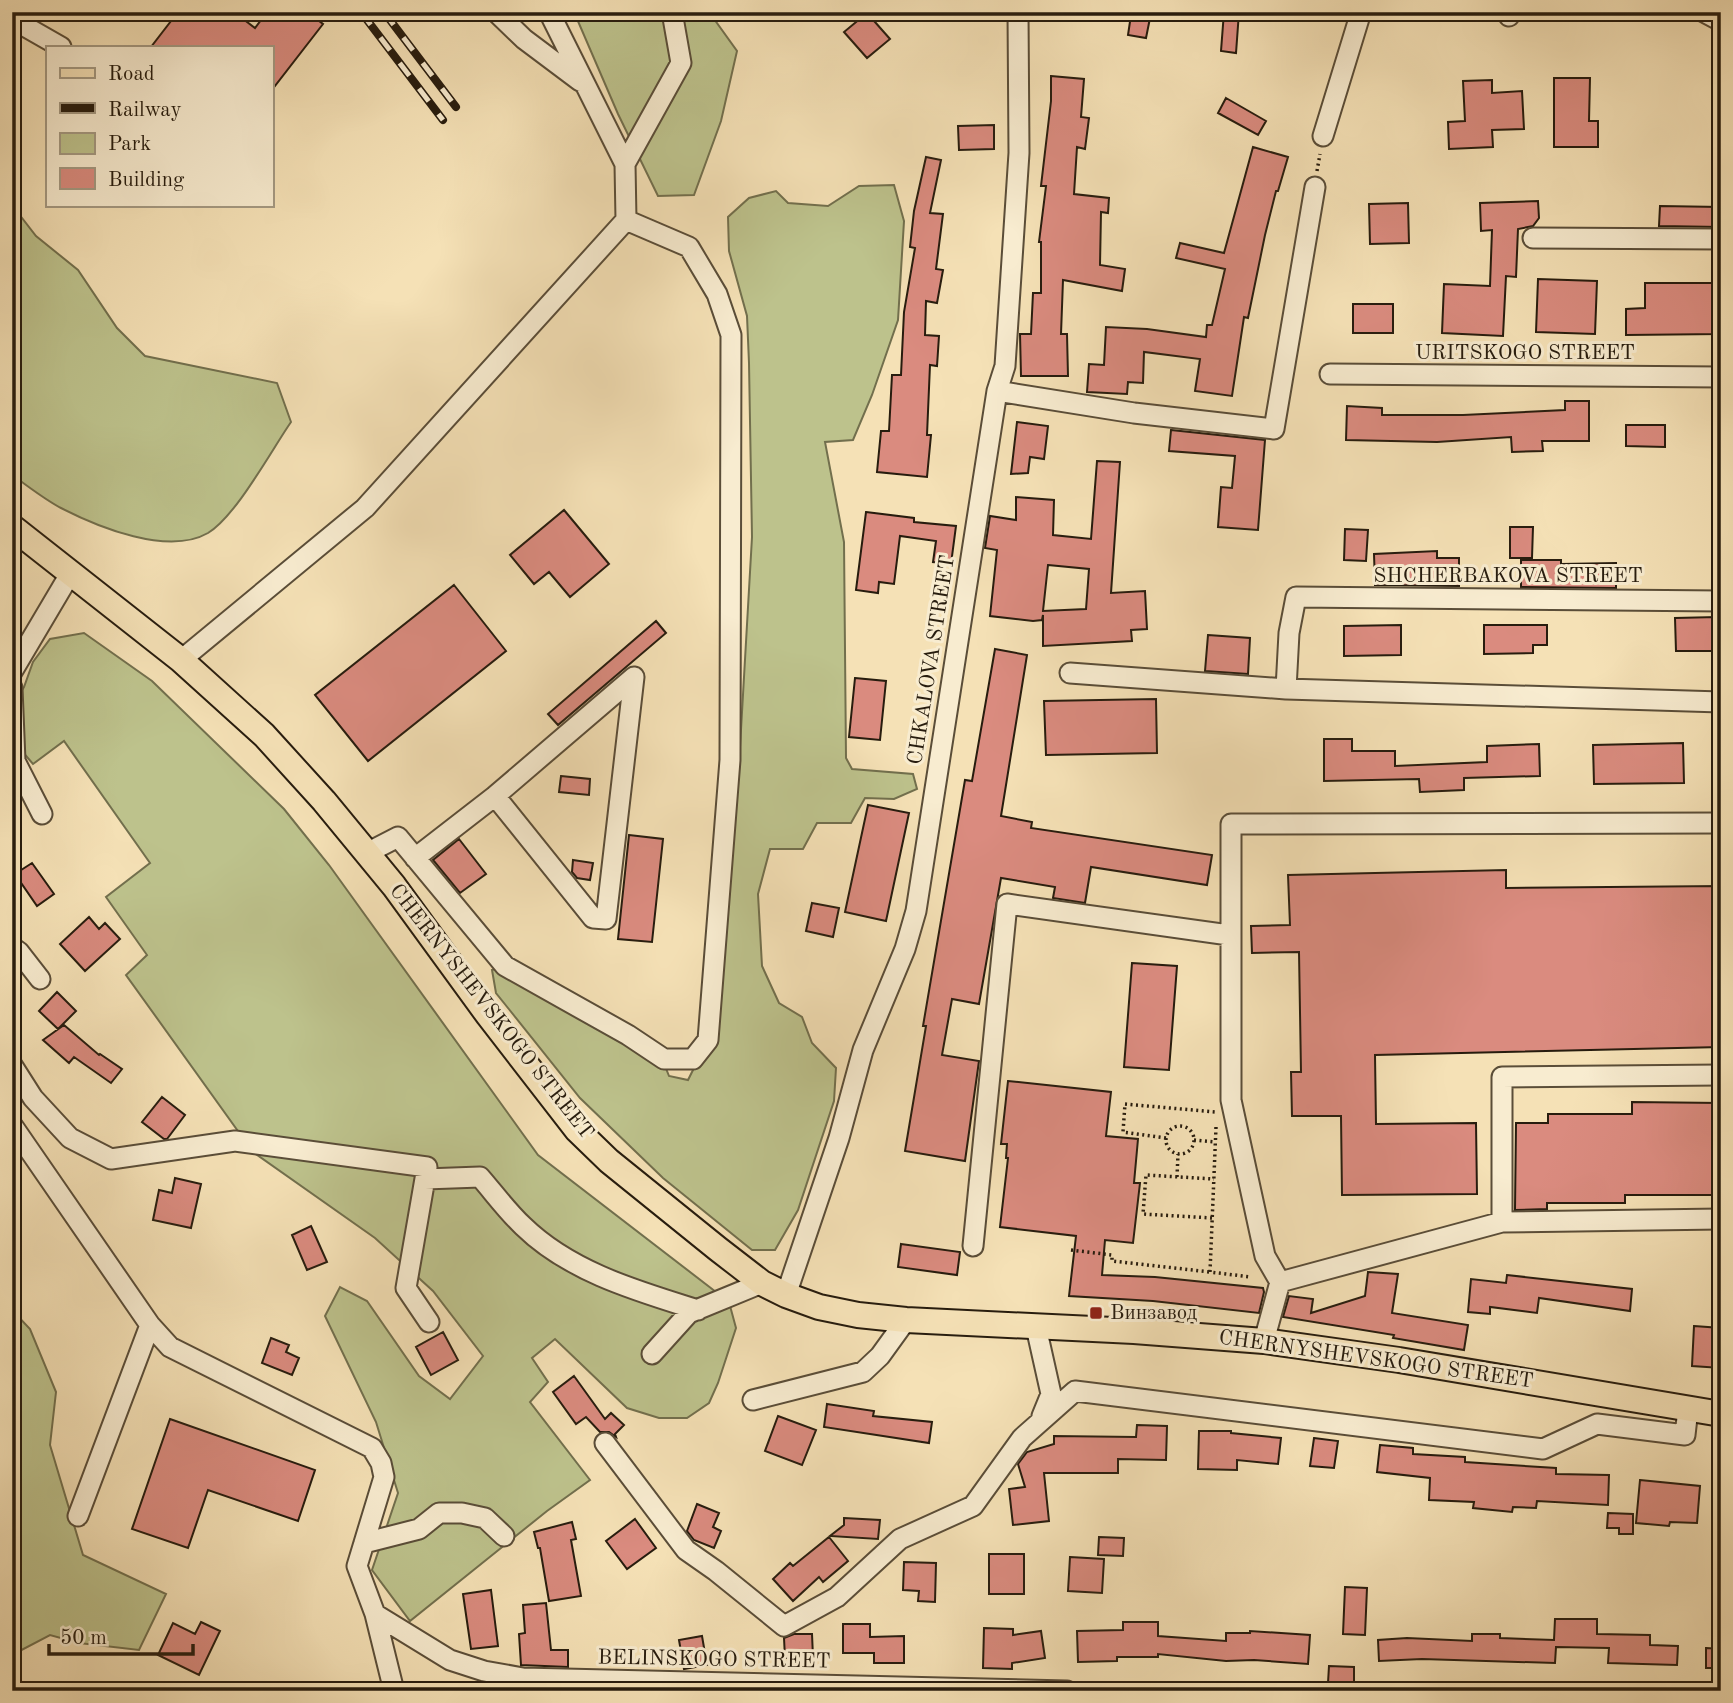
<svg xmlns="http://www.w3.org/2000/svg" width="1733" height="1703" viewBox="0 0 1733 1703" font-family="'Old Standard TT',serif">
<rect width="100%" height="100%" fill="#f5e1b6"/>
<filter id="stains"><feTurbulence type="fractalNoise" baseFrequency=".00286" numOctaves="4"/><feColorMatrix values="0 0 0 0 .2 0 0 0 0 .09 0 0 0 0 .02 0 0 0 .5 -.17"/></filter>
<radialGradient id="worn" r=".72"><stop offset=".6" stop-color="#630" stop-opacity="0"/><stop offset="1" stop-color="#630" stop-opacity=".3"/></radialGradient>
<path fill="#bdc28c" stroke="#726f4d" stroke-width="2" d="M574,12H709L737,51L721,121L694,195L658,196L618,114Z
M894,185L904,221L898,320L872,395L853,440L825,442L844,542L846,758L852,769L913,774L917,789L894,799L865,798L851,823H817L803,849H770L758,894L762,966L779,1003L802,1017L812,1043L836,1068L834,1101L798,1210L775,1250H752L663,1178L580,1098L496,993L492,970L505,966L661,1056L669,1076L688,1080L708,1040L728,776L740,747L752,537L749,363L747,316L729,251L728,217L749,198L776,191L788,203L828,206L859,186Z
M12,205L36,236L78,270L117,328L145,356L277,383L291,422C271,451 236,516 208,533C168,556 98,527 61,508C44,499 28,486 12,475Z
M84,633L152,681L284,809L329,865L538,1155L729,1302L736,1328L718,1383L709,1403L687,1418H659L627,1408L555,1339L532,1358L548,1382L530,1402L590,1480L547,1511L410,1621L372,1570L398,1493L376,1422L325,1316L340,1287L367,1301L419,1376L450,1399L483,1356L433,1291L375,1238L253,1152L126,975L147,955L106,897L150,863L64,741L33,764L21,750L12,706L24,687L33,662L50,639Z
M12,1310L30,1329L56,1392L50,1445L83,1555L166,1594L139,1650L79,1643L50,1635L12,1655Z"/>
<path fill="#da8b7f" stroke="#271c0e" stroke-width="2" fill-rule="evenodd" d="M178,12H234L255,28L267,12H307L323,24L271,91V47H151Z
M1224,12H1239L1236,53L1221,51Z
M867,13L890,39L867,58L844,32Z
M1131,15L1150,18L1146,38L1128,35Z
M1051,76L1084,79L1081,117L1089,118L1085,149L1077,147L1074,194L1109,198L1108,213L1101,212L1100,265L1125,269L1122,291L1063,280L1061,334H1067L1068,376H1021L1020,334H1031L1033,293H1041V242H1039L1046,186H1041L1051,101Z
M1554,78H1590L1589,121H1598V147H1554Z
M1492,80V93L1522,91L1524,129L1492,130L1493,147L1449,149L1448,122L1465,121L1463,81Z
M1226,98L1266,121L1258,135L1218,113Z
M994,125V149L959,150L958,126Z
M1253,147L1288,157L1278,191H1276L1265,235L1248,318L1244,317L1232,396L1195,391L1200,359L1144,352L1143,383L1128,382L1127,394L1087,392L1089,364L1104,365L1106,327L1147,329L1206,337L1207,325H1212L1225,269L1176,258L1180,243L1224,253Z
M926,157L941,160L930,213L943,214L936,269L943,270L937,303L926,301L925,335L939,336L937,366L930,365L927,435H931L927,477L877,472L881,431H889L892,375H901L904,312L915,248L910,247L914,211Z
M1538,201L1539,218L1533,226L1518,229L1516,277L1506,276L1503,336L1442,333L1444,284L1490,286L1492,230L1481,231L1480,203Z
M1408,203L1409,243L1370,244L1369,204Z
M1660,206L1721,207V227L1659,226Z
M1538,279L1597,281L1595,334L1536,332Z
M1645,283H1721V334L1626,335V309L1645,308Z
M1353,304H1393V333H1353Z
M1565,401H1589V441H1542L1543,451L1512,452L1511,437L1437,442L1346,440L1347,406L1382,408V415H1463L1565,410Z
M1017,422L1048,426L1044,459L1030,457L1028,473L1011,474Z
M1626,425H1665V447L1626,446Z
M1171,430L1265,440L1258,530L1218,527L1221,487L1232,488L1235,456L1169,451Z
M1097,461L1120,462L1111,593L1145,591L1147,629L1131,630L1132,641L1043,646V615L1042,620L1033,621L990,616L997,550L985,548L990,516L1016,520V497L1054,500L1053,535L1091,539ZM1048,565L1089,569L1086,609L1043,611Z
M564,510L609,564L570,597L549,572L534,584L510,555Z
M866,512L914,518V522L956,526L951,564L933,562L936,541L900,536L894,584L879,582L878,593L856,590Z
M1510,527H1533L1532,558H1510Z
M1345,529L1368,530L1366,561L1344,560Z
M1437,551V558H1459V586L1375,585L1374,554Z
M1521,560H1561V564L1616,563V588L1521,587Z
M454,585L506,651L368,761L315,695Z
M1717,617V651H1676L1675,618Z
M656,621L666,633L558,725L548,714Z
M1401,625V655L1344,656V626Z
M1484,625H1547V645H1533V653L1484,654Z
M1208,635L1250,638L1248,674L1205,671Z
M995,649L1027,655L1001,816L1032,822L1031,828L1212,855L1207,885L1091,867L1085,903L1053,898L1055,887L1001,878L979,1004L952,999L942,1055L979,1061L965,1161L905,1151L926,1026H923L965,780L972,781Z
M855,678L886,681L880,740L849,737Z
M1156,699L1157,753L1046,755L1044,701Z
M1324,739H1352V751H1395V766L1487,762V746L1539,744L1540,776L1464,778V790L1420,792L1419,779L1324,781Z
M1683,743L1684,783L1594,784L1593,745Z
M561,776L590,779L589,795L559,792Z
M868,805L909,813L886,921L845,912Z
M629,835L663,839L652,942L618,939Z
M459,839L486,874L460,893L433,860Z
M573,860L593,863L590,880L577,878L572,872Z
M32,863L54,894L37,906L15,874Z
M1506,870V888L1721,886V1047L1375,1055L1376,1124L1476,1123L1477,1194L1342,1195L1341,1116H1292L1291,1072H1301L1299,952L1252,953L1251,926L1290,925L1288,875Z
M812,903L839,908L833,937L806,931Z
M89,917L99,929L105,923L120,939L85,971L60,944Z
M1132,963L1177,966L1169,1070L1124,1067Z
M57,992L76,1011L58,1029L39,1011Z
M64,1025L99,1055L100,1054L122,1069L111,1083L74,1057L69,1063L43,1040Z
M1008,1081L1111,1092L1106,1136L1138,1139L1134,1183H1140L1133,1243L1105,1240L1102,1275L1155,1277L1263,1288L1264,1292L1259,1313L1153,1301L1069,1296L1076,1236L1000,1227L1008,1158H1006L1007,1144H1001Z
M162,1097L185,1115L167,1139H164L142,1122Z
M1632,1102L1721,1103V1195H1625V1203H1547V1209L1515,1210L1516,1123H1548V1114H1632Z
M175,1178L201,1184L191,1228L153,1220L159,1190L172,1193Z
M311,1226L327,1262L307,1270L292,1235Z
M901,1244L960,1252L957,1275L898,1267Z
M1368,1272L1398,1274L1392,1313L1468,1325L1464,1350L1393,1338L1394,1335L1283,1317L1289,1296L1313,1299L1311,1313L1365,1296Z
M1507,1275L1632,1289L1630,1311L1539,1298L1537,1313L1490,1307V1314L1468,1312L1471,1279L1506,1283Z
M1694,1326L1721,1328V1368L1692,1366Z
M443,1332L458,1360L431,1375L416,1347Z
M271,1338L289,1345L286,1352L299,1358L292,1375L262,1363Z
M574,1376L605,1419L611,1413L624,1425L615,1434L616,1437L609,1432H600L586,1417L576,1424L553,1392Z
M827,1404L874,1411L873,1416L932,1422L929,1443L824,1427Z
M778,1416L816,1430L802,1465L765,1451Z
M170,1419L315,1470L298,1521L208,1490L188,1548L132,1529Z
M1137,1425L1167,1426L1166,1460L1118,1459V1473H1044L1049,1521L1013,1525L1009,1489L1025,1487L1018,1464L1027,1452L1054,1444V1436L1136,1437Z
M1199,1431H1231V1433L1281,1438L1278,1464L1237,1460V1470L1198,1469Z
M1314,1438L1338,1441L1334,1468L1310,1466Z
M1380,1445L1413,1448V1454L1465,1457V1462L1556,1468V1474L1609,1475L1608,1505L1537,1501L1536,1508L1513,1507L1512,1512L1473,1508L1474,1502L1429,1500L1430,1478L1377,1472Z
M1640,1480L1700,1486L1697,1523L1670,1522L1669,1526L1636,1523Z
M697,1504L719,1513L713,1527L721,1531L714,1548L694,1540L687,1531Z
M1608,1513L1633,1514V1534H1619V1528H1607Z
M844,1518L880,1520L878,1539L830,1536L844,1525Z
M635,1519L656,1548L627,1569L606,1541Z
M572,1522L576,1539L571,1540L581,1596L549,1601L540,1548H538L534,1532Z
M829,1537L848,1561L823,1582L819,1577L793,1601L773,1579L790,1563L793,1566Z
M1099,1537L1124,1538L1123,1556L1098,1555Z
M989,1554H1024V1594H989Z
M1070,1557L1104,1559L1102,1593L1068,1591Z
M904,1562L936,1563L935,1602L918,1601L919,1591L903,1590Z
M1345,1587L1367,1588L1365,1635L1343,1634Z
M491,1590L498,1646L471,1649L463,1594Z
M546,1603L551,1650H568V1667L521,1665L519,1634L525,1633L523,1605Z
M1555,1619H1597V1634L1650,1635V1645L1678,1646L1677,1665L1608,1663L1609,1648L1556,1647L1555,1663L1422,1659L1379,1661L1378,1640L1407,1638L1472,1641V1634H1500V1638L1554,1640Z
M201,1622L220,1631L199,1675L158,1655L173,1623L195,1634Z
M1123,1622H1158V1636L1226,1641V1633H1250V1631L1310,1635L1308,1664L1254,1660L1226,1661L1158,1654V1657H1117V1661L1078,1662L1077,1631L1123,1630Z
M843,1624H870V1637L904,1636V1663H874V1653H843Z
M984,1628L1013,1629V1635L1041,1631L1045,1658L1012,1663V1669L983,1668Z
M794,1634H812L813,1657L785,1658L784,1638Z
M702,1636L707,1665L684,1669L679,1640Z
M1706,1648L1721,1649V1668H1706Z
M1329,1666L1354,1667V1684L1328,1683Z"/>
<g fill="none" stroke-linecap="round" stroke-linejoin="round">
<g stroke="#5a4d38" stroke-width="23">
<path id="minor" d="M496,12L524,39L580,81
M1704,12L1721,21
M1509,16L1510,12
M12,19L61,47
M1323,136L1361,12
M625,164L681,63L672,12
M1533,238L1721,239
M1330,374L1721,377
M997,391L1134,413L1274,429L1315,187
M181,660L365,508L626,220L625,164L549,12
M12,672L70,574
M1070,673L1286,689L1721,702
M12,688L15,761L42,814
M1286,689L1289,633L1296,597L1721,601
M495,796L593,918L606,919L634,677
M1721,823L1231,824V1100L1265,1256L1280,1282L1502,1222L1721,1219
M367,853L398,837L505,966L628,1035L664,1059H693L708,1040L730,760L731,335L717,294L689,247L626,220
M415,858L495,796L634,677
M12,947L19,952L40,979
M12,1065L33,1098L70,1138L111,1159L235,1141L427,1167L406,1288L429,1322
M12,1125L150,1325L170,1347L372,1448L381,1463L384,1477L357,1566L375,1614L394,1691
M425,1179L480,1177C494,1193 507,1211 523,1226C570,1272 637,1291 698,1310
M1502,1222V1077L1721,1075
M973,1246L1007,904L1229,935
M786,1295L839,1138L863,1050L905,949L916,911L997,391L1005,366L1019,153L1018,12
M1036,1327L1051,1394L1042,1416
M1264,1341L1280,1282
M652,1354L689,1313L762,1283
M753,1400L863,1372L880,1356L906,1320
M605,1443L686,1550L716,1571L784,1626L837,1597L900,1539L973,1506L1022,1438L1075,1391L1543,1449L1597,1424L1685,1435L1688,1409
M78,1516L150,1325
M364,1543L419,1529L439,1513H462L485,1518L504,1536
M375,1614L450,1660L484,1671L523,1678L1067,1691"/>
</g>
<g stroke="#271c0e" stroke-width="28">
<path id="major" d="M12,527L181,660L264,735L324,801L394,886L488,1015L577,1130L609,1161L718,1249L762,1283L786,1295L819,1307L858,1315L906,1320L1134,1331L1264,1341L1399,1360L1721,1414"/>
</g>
<path stroke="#271c0e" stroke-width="3.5" stroke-dasharray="2 3.5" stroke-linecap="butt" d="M1317,171L1320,154
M1166 1140a14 14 0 1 1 28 0a14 14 0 1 1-28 0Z
M1216,1127L1210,1272L1251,1277
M1166,1138L1123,1132L1125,1104L1215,1112
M1194,1140L1215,1142
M1177,1177L1178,1154
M1212,1218L1143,1214L1146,1175L1214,1179
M1071,1250L1112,1255V1261L1210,1272"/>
<use href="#minor" stroke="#f8ecd0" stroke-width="19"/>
<use href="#major" stroke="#f5e1b6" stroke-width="24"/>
<g stroke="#271c0e" stroke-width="8">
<path id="rail" d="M361,12L443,120
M384,12L456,107"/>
</g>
<use href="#rail" stroke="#f8ecd0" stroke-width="5" stroke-dasharray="16" stroke-linecap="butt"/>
</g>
<rect fill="#8f2418" stroke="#f8ecd0" stroke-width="2.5" x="1089" y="1306" width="14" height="14" rx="3.5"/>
<g text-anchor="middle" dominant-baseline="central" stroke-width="6" stroke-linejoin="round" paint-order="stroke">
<g font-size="21" fill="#271c0e" stroke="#f8ecd0">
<text x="1525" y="353">URITSKOGO STREET</text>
<text x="1508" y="576">SHCHERBAKOVA STREET</text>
<text transform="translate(932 660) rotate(-81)">CHKALOVA STREET</text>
<text transform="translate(491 1012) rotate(52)">CHERNYSHEVSKOGO STREET</text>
<text transform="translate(1376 1360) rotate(8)">CHERNYSHEVSKOGO STREET</text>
<text transform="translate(714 1660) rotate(1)">BELINSKOGO STREET</text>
</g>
<g font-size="21" fill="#271c0e" stroke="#f8ecd0" text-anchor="start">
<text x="1110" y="1313">Винзавод</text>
</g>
</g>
<rect width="1733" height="1703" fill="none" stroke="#f5e1b6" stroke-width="42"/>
<rect x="14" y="14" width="1705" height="1675" fill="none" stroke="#271c0e" stroke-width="3.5"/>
<rect x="21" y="21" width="1691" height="1661" fill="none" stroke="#271c0e" stroke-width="2"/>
<rect x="46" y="46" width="228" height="161" fill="#f8ecd0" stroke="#a49982" stroke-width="2"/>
<rect x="60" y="68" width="35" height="10" fill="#f5e1b6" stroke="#a49982" stroke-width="2"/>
<text x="108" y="80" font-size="21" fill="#271c0e">Road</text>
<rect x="60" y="103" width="35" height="10" fill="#271c0e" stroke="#a49982" stroke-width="2"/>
<text x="108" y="116" font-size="21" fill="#271c0e">Railway</text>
<rect x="60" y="133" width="35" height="21" fill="#bdc28c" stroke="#a49982" stroke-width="2"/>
<text x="108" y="150" font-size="21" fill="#271c0e">Park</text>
<rect x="60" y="168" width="35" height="21" fill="#da8b7f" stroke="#a49982" stroke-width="2"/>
<text x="108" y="186" font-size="21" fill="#271c0e">Building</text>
<path d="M49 1644v10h144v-10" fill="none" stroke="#271c0e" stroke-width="3.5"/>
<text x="60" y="1644" font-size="21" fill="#271c0e" stroke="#f8ecd0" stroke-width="5" paint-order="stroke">50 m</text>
<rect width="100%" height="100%" filter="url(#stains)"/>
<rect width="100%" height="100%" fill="url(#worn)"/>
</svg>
